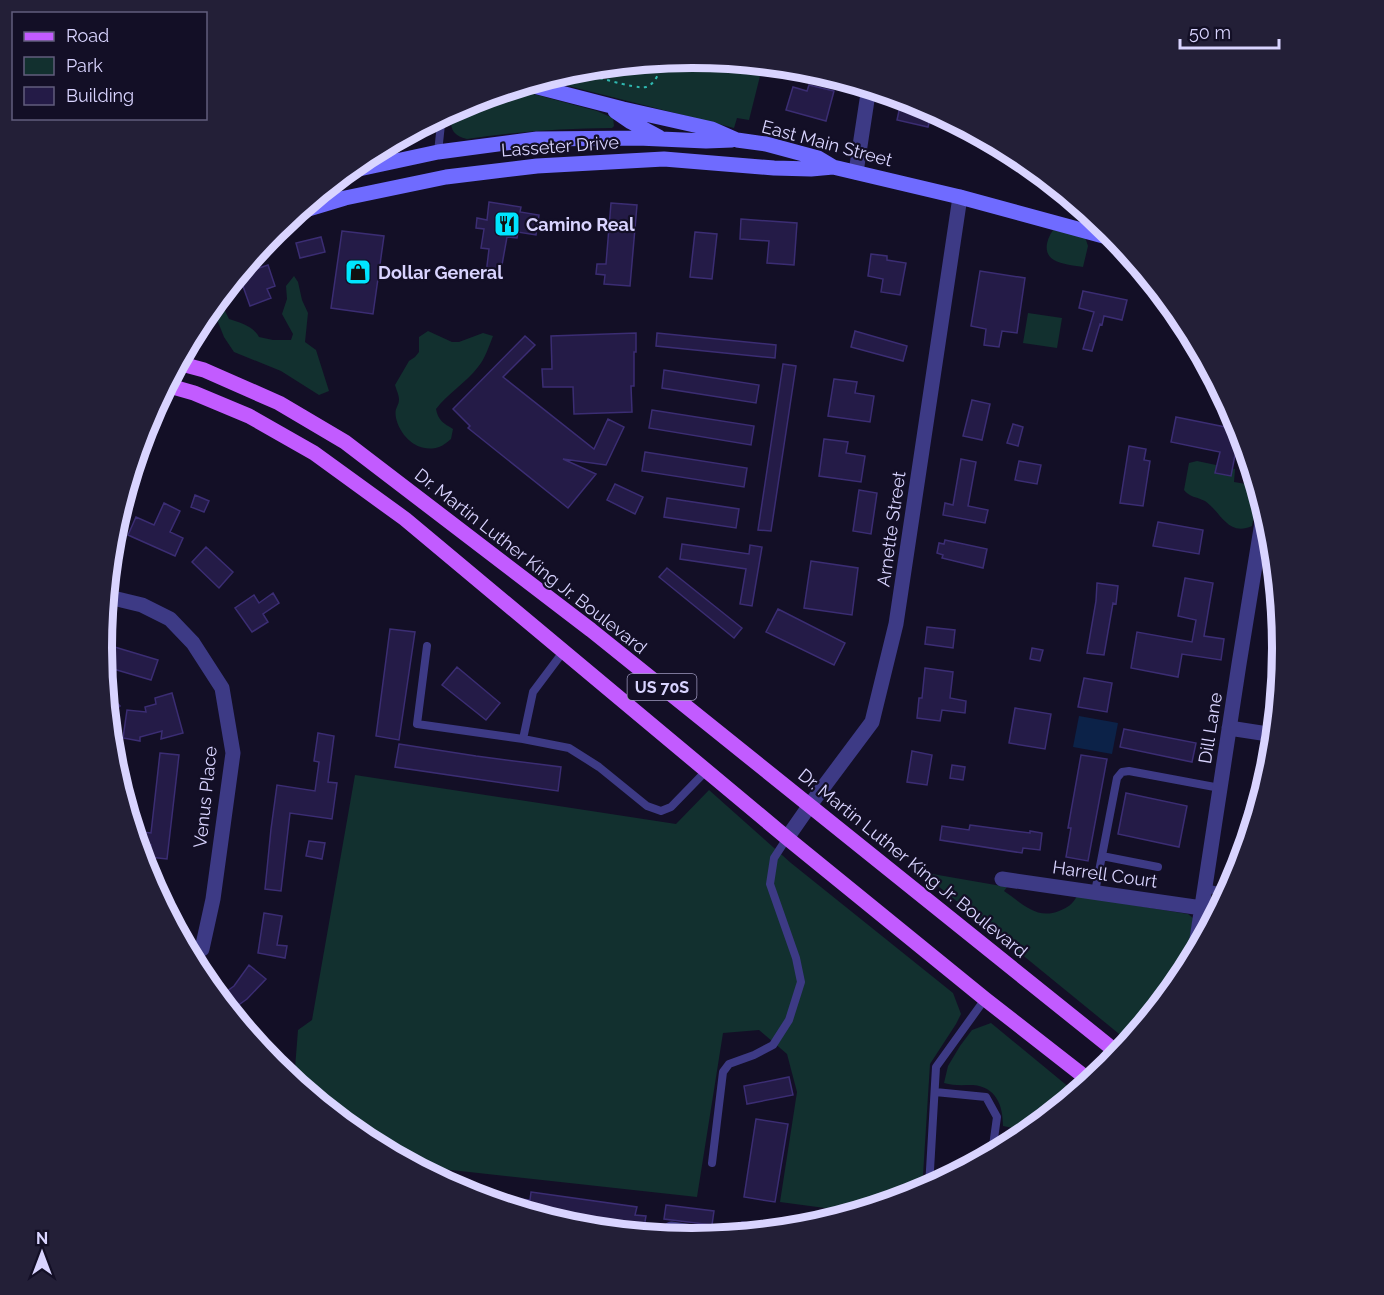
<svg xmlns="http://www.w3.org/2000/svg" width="1384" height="1295" viewBox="0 0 1384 1295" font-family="Raleway,sans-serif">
<rect width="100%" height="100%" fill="#130f26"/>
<path fill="#12302f" d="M692,57L763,64L749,120L737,118L734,128L541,79L577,68Z
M511,88L597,111L613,118L614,126L612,128C564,128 515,132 467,139C449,135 450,125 452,109L466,102Z
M1053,230L1085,237L1088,246L1083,267C1076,266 1061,264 1054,260C1042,253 1047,239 1053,230Z
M294,276L298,282L302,300L308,313L305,342L316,350L329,391L319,395L281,371L234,352L224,337L218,322L215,309L217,302L221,303L229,319C241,323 253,326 259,337L273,340H291L293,334L282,314L287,299L286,286Z
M1028,313L1062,318L1057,348L1023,343Z
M428,331L452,342H459L483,333L493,336C489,346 485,359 478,367C466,383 448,393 436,409C438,420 443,423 453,429L451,439C447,442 443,446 439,447C418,454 400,436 396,418C394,407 399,407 399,399C399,395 396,389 395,385L409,361L415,357L419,352V337Z
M1197,461L1235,469L1234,482L1246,484L1248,472L1254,475L1259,491L1252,526C1228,537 1221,512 1205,501C1197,497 1189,497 1184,490L1189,463Z
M355,775L676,824L709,790L791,863L953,993L961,1014L956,1024L930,1064L922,1191L855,1212L780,1202L797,1092L787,1054L759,1030L723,1033L697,1197L415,1166L364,1138L294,1081L298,1030L312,1020Z
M921,872L1007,887L1004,891C1022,903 1036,920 1059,911C1067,908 1073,904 1077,896L1188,914L1193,918L1184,974L1129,1042Z
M991,1023L1076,1093L1029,1131L1003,1126C1003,1105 996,1087 973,1085C963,1085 954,1086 944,1083L948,1066L960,1046L972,1030Z"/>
<path fill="#0c2248" d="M1079,716L1118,723L1112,754L1073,747Z"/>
<path fill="#241b47" stroke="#3b2d73" stroke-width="1.5" d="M809,85L834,91L826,121L786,110L793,87L807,91Z
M901,102L932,109L928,127L897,120Z
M489,202L521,207L520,212L539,215L536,235L518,232L517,238L507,237L500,276L486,274L489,249L481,248L484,229L476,228L477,218L487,220Z
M611,203L637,205L630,286L604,284L605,275L596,274L597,264H606Z
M741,219L797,223L794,265L767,263L769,241L740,239Z
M342,231L384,236L373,314L331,308Z
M695,232L717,234L712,279L690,277Z
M321,237L325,252L300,258L296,243Z
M871,254L887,256V260L906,263L900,295L881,292L883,279L868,276Z
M268,265L275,286L267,289L271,298L250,306L239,275Z
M980,271L1025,278L1017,333L1002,331L999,347L984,345L986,329L971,326Z
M1083,291L1127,300L1122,320L1104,316L1102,325L1100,324L1092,351L1083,349L1094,312L1079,308Z
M855,331L907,346L903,361L851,347Z
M636,333V352H634V386H631L632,412L574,414L573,387H543L542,369H552L551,336Z
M657,333L776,345L775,358L656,346Z
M525,336L535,345L503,377L594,449L608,419L624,427L606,465L563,459L596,474L568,508L468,428L470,426L453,409Z
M783,364L796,366L771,531L758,530Z
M664,370L759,385L756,403L662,388Z
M834,379L857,382L855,393L874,396L870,422L828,416Z
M972,400L990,404L982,440L963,436Z
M652,410L754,426L751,445L649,428Z
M1176,417L1240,430L1242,435L1238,455H1235L1231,476L1215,473L1220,452L1171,442Z
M1013,424L1023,427L1018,446L1007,443Z
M824,439L848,442L846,453L865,456L861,482L819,476Z
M1129,446L1146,449L1144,460L1150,461L1143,506L1120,503Z
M645,452L747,468L744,487L642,471Z
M961,459L976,462L968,506L988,510L985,523L943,515L945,503L953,505Z
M1019,461L1041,465L1037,484L1015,480Z
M615,484L643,497L635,514L607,500Z
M859,490L877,493L871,534L853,531Z
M195,495L209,501L204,512L191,507Z
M667,498L739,509L736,528L664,517Z
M164,503L180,511L170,532L183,538L175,556L128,535L136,517L154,525Z
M1158,522L1203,530L1199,554L1153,546Z
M945,540L987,549L983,568L942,558L943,555L937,553L939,543L944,544Z
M682,544L749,554L750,545L762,547L752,606L740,604L746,569L680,559Z
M206,547L233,572L219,588L192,562Z
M811,561L858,568L852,615L804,608Z
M667,568L742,628L734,638L659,577Z
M1185,578L1213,583L1204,636L1224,639L1221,660L1182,654L1178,677L1131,668L1137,632L1192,642L1196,620L1178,616Z
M1097,583L1118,586L1116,604L1113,603L1104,655L1087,653L1096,601Z
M273,593L279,603L263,614L268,622L252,632L235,608L254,595L259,603Z
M778,609L845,643L834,665L766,632Z
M927,627L955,630L953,648L925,644Z
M390,629L415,632L399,740L376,736Z
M108,645L158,660L151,680L103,666V661Z
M1032,648L1043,650L1040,661L1030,659Z
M457,667L500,703L486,720L442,685Z
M925,668L953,672L950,698L966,701L965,713L942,710L940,721L917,718L919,698H922Z
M1084,678L1112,683L1107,712L1078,707Z
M106,691L120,706L108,718L107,706Z
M172,693L183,733L161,739L162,731L140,737V741L123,738L127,710L146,712L145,707L156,704L155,698Z
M1015,708L1051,714L1045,749L1009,743Z
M1124,729L1196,743L1192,762L1120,747Z
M318,733L334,736L328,782L337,783L332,819L290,813L281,891L265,889L271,829L277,785L315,791L319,762L314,761Z
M399,744L476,756L561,767L558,791L395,767Z
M912,751L932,755L927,785L907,782Z
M160,753L179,755L167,859L149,857L151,845L137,843L134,831L151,833Z
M1081,755L1107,759L1088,861L1066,857L1071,828H1068Z
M952,765L965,767L963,780L950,778Z
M1126,793L1187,806L1179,847L1118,834Z
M1245,811L1256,812L1247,842L1242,841Z
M970,825L1030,833V831L1042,833L1040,850L1023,848L1022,853L940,840L942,826L969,830Z
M309,841L325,843L322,859L306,856Z
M264,913L282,916L277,945L287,946L285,958L258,953Z
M249,965L266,979L247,999L230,1011L219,997L234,986Z
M789,1077L793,1095L747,1104L744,1086Z
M756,1119L788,1124L775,1202L744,1197Z
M531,1192L637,1207L635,1215L646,1216L643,1233L576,1227L519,1209L520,1199L530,1200Z
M666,1205L714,1211L712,1225L664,1219Z
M742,1222L773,1226V1230L741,1233Z"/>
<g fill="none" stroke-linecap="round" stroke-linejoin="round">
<path stroke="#2fb8b0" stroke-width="2" stroke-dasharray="3 4.5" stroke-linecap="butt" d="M571,70C584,73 637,90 646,87C656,84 661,69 663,60"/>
<path stroke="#3d3a85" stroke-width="8" d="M438,152L442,115
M427,646L417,724L523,739
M563,652L533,692L523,739L569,748L599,767L647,806L661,811L671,807L706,771
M1102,856L1158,867
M1205,888L1227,893
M1095,892L1117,778L1122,772L1129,771L1220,788
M935,1092L986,1097L997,1117L993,1146L1003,1148
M712,1163L723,1072L729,1064L754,1055L773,1045L789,1020L801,982L796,958L770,884L774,858L787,838
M929,1187L936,1067L985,999"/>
<path stroke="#3d3a85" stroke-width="15" d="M856,172L869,87
M106,598H113L142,605L170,619L193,643L222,688L233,753L213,899L202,949L188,952
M1229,728L1274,735
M787,838L810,805L872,722L896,624L960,197
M1002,879L1202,908
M1195,952L1239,664L1264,510
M663,1235L671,1229L699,1233L701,1237"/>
<path stroke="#6f6bff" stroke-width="15" d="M526,84L623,109L712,129L737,140L766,144L818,158L833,167L960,197L1118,240
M615,111L631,122L659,137
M345,172L438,152L537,139L638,138L706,141L732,140
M295,213L345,198L446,177L537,166L664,159L774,168L811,169L833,167"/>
<path stroke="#c25bff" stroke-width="15" d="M178,363L204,370L279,403L345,442L591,630L1119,1054
M166,385L194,393L249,416L314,453L405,519L787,838L985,999L1090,1081"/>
</g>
<defs>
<g id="restaurant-square" transform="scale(1.35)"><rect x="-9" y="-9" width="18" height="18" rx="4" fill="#00e5ff" stroke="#130f26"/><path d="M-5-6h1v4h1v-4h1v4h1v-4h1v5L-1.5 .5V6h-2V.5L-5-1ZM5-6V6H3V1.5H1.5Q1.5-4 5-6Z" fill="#111"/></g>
<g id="shop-square" transform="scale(1.35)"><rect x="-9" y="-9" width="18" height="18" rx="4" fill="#00e5ff" stroke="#130f26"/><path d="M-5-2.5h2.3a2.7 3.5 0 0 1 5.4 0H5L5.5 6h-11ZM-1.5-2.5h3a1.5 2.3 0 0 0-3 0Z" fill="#111"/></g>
</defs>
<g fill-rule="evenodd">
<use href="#restaurant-square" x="507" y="224"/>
<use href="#shop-square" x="358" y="272"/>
</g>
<g text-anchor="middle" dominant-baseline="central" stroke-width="4.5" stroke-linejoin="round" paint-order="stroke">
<rect fill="#130f26" stroke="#9e99be" stroke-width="1.5" x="627.5" y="674" width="69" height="26" rx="4.5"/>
<g font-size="16" font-weight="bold" fill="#d9d4ff">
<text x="662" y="687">US 70S</text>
</g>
<g font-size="18" fill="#d9d4ff" stroke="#130f26">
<text transform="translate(827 143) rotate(15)">East Main Street</text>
<text transform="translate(560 146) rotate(-4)">Lasseter Drive</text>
<text transform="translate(891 529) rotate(-82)">Arnette Street</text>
<text transform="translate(531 561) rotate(38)">Dr. Martin Luther King Jr. Boulevard</text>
<text transform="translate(1210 728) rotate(-81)">Dill Lane</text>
<text transform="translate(205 797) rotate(-84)">Venus Place</text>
<text transform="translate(913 863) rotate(39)">Dr. Martin Luther King Jr. Boulevard</text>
<text transform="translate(1105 874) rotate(8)">Harrell Court</text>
</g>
<g font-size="18" font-weight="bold" fill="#d9d4ff" stroke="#130f26" text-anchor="start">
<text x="526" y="224">Camino Real</text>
<text x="378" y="272">Dollar General</text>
</g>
</g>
<path d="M0 0H1384V1295H0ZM112 648a580 580 0 1 1 1160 0a580 580 0 1 1-1160 0Z" fill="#231f37" fill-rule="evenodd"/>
<path fill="none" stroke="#d9d4ff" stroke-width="8" d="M112 648a580 580 0 1 1 1160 0a580 580 0 1 1-1160 0Z"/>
<rect x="12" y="12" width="195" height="108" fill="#130f26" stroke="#625e7d" stroke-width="1.5"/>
<rect x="24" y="32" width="30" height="9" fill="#c25bff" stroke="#625e7d" stroke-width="1.5"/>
<text x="66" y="42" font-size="18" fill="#d9d4ff">Road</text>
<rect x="24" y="57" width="30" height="18" fill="#12302f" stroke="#625e7d" stroke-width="1.5"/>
<text x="66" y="72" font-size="18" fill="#d9d4ff">Park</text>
<rect x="24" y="87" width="30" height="18" fill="#241b47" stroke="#625e7d" stroke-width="1.5"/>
<text x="66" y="102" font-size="18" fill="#d9d4ff">Building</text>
<g transform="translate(42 1253)" stroke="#130f26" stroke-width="4.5" paint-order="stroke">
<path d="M0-4.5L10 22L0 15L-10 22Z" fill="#d9d4ff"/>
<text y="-9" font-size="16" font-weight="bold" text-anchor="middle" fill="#d9d4ff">N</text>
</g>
<path d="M1180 39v9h99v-9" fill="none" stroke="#d9d4ff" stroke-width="3"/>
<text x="1189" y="39" font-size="18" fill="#d9d4ff" stroke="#130f26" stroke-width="4.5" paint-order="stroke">50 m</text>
</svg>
